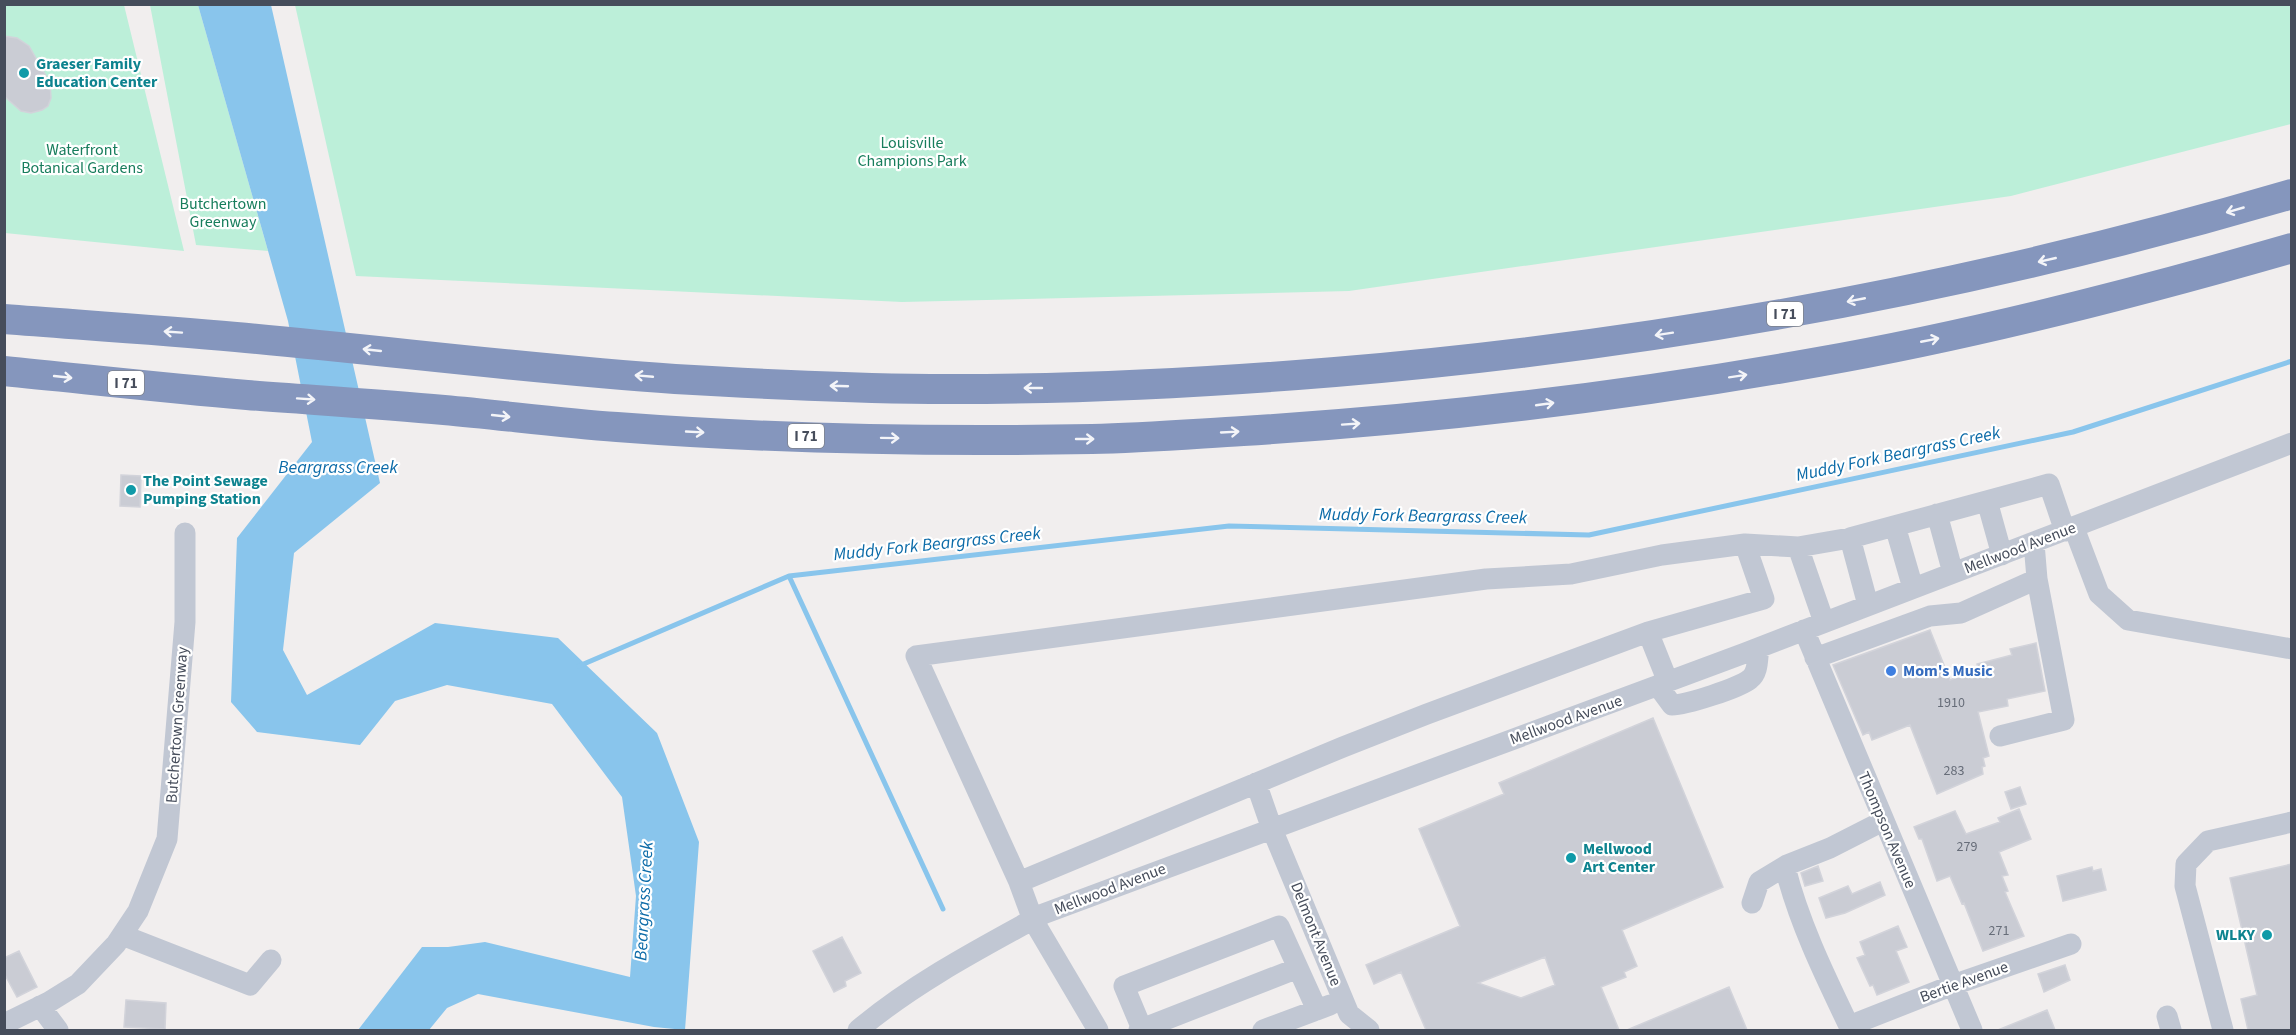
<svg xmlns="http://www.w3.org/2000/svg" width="2296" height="1035" viewBox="0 0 2296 1035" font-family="'Source Sans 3',sans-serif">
<rect width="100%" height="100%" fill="#f1eeee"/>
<path fill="#bcefd9" d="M4,5H124L184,251L5,233Z
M150,5H198L268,251L196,245Z
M295,5H2291V124L2011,196L1349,291L902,302L356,276Z"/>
<path fill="#89c5ec" d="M198,5H271L380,483L294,553L283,650L307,695L435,623L558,638L657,733L699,842L685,1030L654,1027L478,994L447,1008L429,1030H358L422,947H448L485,942L630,977L636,896L622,797L552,704L447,685L395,701L360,745L257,732L231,702L237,538L312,442L288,321Z"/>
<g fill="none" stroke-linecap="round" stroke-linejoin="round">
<path stroke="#89c5ec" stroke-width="5" d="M789,576L943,909
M579,666L789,576L1229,526L1589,535L2073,432L2292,361"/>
</g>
<path fill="#caccd4" stroke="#d2d3da" stroke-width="1.5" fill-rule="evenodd" d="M4,36L17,38L29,46L50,83L51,98L48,106L42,110L31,113L21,111L4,96Z
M121,475L141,476L140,507L120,506Z
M1930,630L1950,680L1978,669L1977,664L2012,655L2010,649L2036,643L2045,691L2007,699L2008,706L1978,712L1989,756L1983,758L1985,766L1982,767L1983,774L1937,794L1910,725L1872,740L1869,732L1863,735L1833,665Z
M1653,718L1723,887L1622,930L1637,966L1624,972L1626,977L1601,987L1619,1030H1426L1401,972L1374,984L1366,965L1460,926L1419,829L1504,794L1499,783ZM1545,957L1555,985L1521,998L1478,983Z
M2020,787L2026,804L2011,809L2005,792Z
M2019,809L2031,839L1999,852L2008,875L2002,876L2008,891L2005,892L2024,936L1983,951L1964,903L1962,904L1950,876L1937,881L1922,839H1919L1914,827L1955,811L1966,834L2000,822L1998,818Z
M2292,864V1030H2248L2241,999L2257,995L2230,878Z
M1818,866L1823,881L1805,886L1801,873Z
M2092,867L2093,871L2101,869L2106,890L2063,901L2057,876Z
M1880,882L1885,895L1845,913L1826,918L1819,898L1848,886L1852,894Z
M1898,926L1907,947L1896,951L1909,982L1877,995L1873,985L1870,986L1857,958L1865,955L1860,942Z
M842,937L861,973L845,981L846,986L834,992L813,951Z
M19,951L37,987L17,997L4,973V958Z
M2065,965L2070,980L2044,992L2038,974Z
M1729,987L1747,1030H1627Z
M126,1000L166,1003L165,1029L124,1027Z
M2047,1010L2055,1030H1998Z"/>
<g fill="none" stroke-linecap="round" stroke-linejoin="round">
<path stroke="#c1c7d3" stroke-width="21" d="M1987,501L2002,555
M1937,514L1953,573
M1895,526L1913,588
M2074,528L2099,594L2128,620L2292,649
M1850,538L1868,605
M1798,547L1824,622
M1804,630L1972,1030
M1648,632L1668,682
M1815,658L1930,616L1961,613L2037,579L2034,543
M1658,686L1672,705C1686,705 1739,688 1750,679C1759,672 1757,658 1759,648
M2000,736L2064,720L2037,579
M1256,783L1272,829L1349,1014L1369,1030
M1785,867C1799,923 1825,976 1850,1028L1859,1022L1953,985L2071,944
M1019,882L916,656L1486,579L1571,574L1662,555L1745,544L1798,547L1850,538L2049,484L2065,531
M1752,903L1759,882L1787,865L1830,848L1883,821
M122,935L250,985L271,960
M40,1006L58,1030
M2167,1016L2171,1030
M4,1024L49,1002L78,984L116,944L138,911L167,839L185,622V533
M1142,1029L1124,986L1279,926L1298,968
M858,1030C914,983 979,949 1043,914L1745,653L2292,443
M1098,1030L1033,920L1019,882L1343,747L1427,714L1648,632L1764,599L1745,544
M1139,1030L1298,968L1317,1010
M1263,1030L1330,1005
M2223,1030L2185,886L2186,864L2208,841L2292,822"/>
<path stroke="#8596bd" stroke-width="30" d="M4,319C82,325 159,330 236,337C382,350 528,369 675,379C760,384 845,388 930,389C1065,390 1201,383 1335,372C1660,345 1979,286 2292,194
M4,371C85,379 166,388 247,395C312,400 378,404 444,410C501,415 559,423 617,427C774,439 934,442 1092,439C1142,438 1192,434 1243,431C1436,419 1628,396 1818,362C1978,334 2136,293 2292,248"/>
</g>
<defs><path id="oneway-shaft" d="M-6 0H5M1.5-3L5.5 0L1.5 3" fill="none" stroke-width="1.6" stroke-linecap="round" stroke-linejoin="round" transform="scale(1.5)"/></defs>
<g stroke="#f3f4f8">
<use href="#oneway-shaft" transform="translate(2235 210) rotate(164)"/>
<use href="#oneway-shaft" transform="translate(2047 260) rotate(167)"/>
<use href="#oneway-shaft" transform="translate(1856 300) rotate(169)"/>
<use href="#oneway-shaft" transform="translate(173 332) rotate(-176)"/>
<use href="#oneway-shaft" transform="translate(1664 334) rotate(171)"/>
<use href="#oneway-shaft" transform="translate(1930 340) rotate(-11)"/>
<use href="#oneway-shaft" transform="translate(372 350) rotate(-174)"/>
<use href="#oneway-shaft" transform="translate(644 376) rotate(-175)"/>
<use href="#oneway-shaft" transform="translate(1738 376) rotate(-9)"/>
<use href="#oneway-shaft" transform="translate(63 377) rotate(6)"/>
<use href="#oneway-shaft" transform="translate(839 386) rotate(-178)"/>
<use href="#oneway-shaft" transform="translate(1033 388) rotate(180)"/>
<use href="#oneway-shaft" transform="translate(306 399) rotate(4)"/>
<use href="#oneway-shaft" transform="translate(1545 404) rotate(-8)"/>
<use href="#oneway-shaft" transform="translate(501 416) rotate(6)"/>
<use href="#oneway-shaft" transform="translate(1351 424) rotate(-4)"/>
<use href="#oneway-shaft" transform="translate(695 432) rotate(3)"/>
<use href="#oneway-shaft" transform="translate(1230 432) rotate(-3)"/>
<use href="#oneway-shaft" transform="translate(890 438) rotate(1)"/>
<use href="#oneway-shaft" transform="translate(1085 439)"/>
</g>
<g fill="#0f9aa8" stroke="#fff" stroke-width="2">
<circle cx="24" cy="73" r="6"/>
<circle cx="131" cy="490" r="6"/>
<circle cx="1571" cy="858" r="6"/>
<circle cx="2267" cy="935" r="6"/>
</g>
<circle fill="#3f7fe0" stroke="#fff" stroke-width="2" cx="1891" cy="671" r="6"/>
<g text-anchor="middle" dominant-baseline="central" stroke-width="4.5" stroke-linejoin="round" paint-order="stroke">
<g font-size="14" fill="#676d79">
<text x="1951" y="703">1910</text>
<text x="1954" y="771">283</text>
<text x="1967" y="847">279</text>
<text x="1999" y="931">271</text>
</g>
<g fill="#fff" stroke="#7e828c" stroke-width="1.5">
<rect x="1767" y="302" width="36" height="24" rx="4.5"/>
<rect x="108" y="371" width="36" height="24" rx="4.5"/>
<rect x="788" y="424" width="36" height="24" rx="4.5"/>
</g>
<g font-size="15" font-weight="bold" fill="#464d5b">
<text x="1785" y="314">I 71</text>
<text x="126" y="383">I 71</text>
<text x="806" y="436">I 71</text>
</g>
<g font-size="16" font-weight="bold" fill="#0d838f" stroke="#fff" text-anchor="start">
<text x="36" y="64">Graeser Family<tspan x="36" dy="18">Education Center</tspan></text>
<text x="143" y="481">The Point Sewage<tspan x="143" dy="18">Pumping Station</tspan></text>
<text x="1583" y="849">Mellwood<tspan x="1583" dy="18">Art Center</tspan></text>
<text x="2255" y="935" text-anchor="end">WLKY</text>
</g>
<g font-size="16" fill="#177d5c" stroke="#fff">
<text x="912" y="143">Louisville<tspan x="912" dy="18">Champions Park</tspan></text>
<text x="82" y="150">Waterfront<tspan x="82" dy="18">Botanical Gardens</tspan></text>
<text x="223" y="204">Butchertown<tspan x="223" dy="18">Greenway</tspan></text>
</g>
<g font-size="16" fill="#464d5b" stroke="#fff">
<text transform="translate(2020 548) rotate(-21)">Mellwood Avenue</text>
<text transform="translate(1566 720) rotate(-20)">Mellwood Avenue</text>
<text transform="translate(177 725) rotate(-86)">Butchertown Greenway</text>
<text transform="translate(1887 830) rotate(67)">Thompson Avenue</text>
<text transform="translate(1110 889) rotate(-21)">Mellwood Avenue</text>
<text transform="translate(1316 934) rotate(68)">Delmont Avenue</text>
<text transform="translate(1964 982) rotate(-20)">Bertie Avenue</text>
</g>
<g font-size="16" font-weight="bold" fill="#366cbe" stroke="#fff" text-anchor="start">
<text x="1903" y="671">Mom's Music</text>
</g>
<g font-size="18" font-style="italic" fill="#0c6ba8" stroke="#fff">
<text transform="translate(1898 454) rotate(-12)">Muddy Fork Beargrass Creek</text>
<text x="338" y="467">Beargrass Creek</text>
<text transform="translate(1423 516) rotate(1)">Muddy Fork Beargrass Creek</text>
<text transform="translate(937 544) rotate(-6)">Muddy Fork Beargrass Creek</text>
<text transform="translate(644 901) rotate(-87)">Beargrass Creek</text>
</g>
</g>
<rect width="2296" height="1035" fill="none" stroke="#464d5b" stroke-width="12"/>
</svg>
